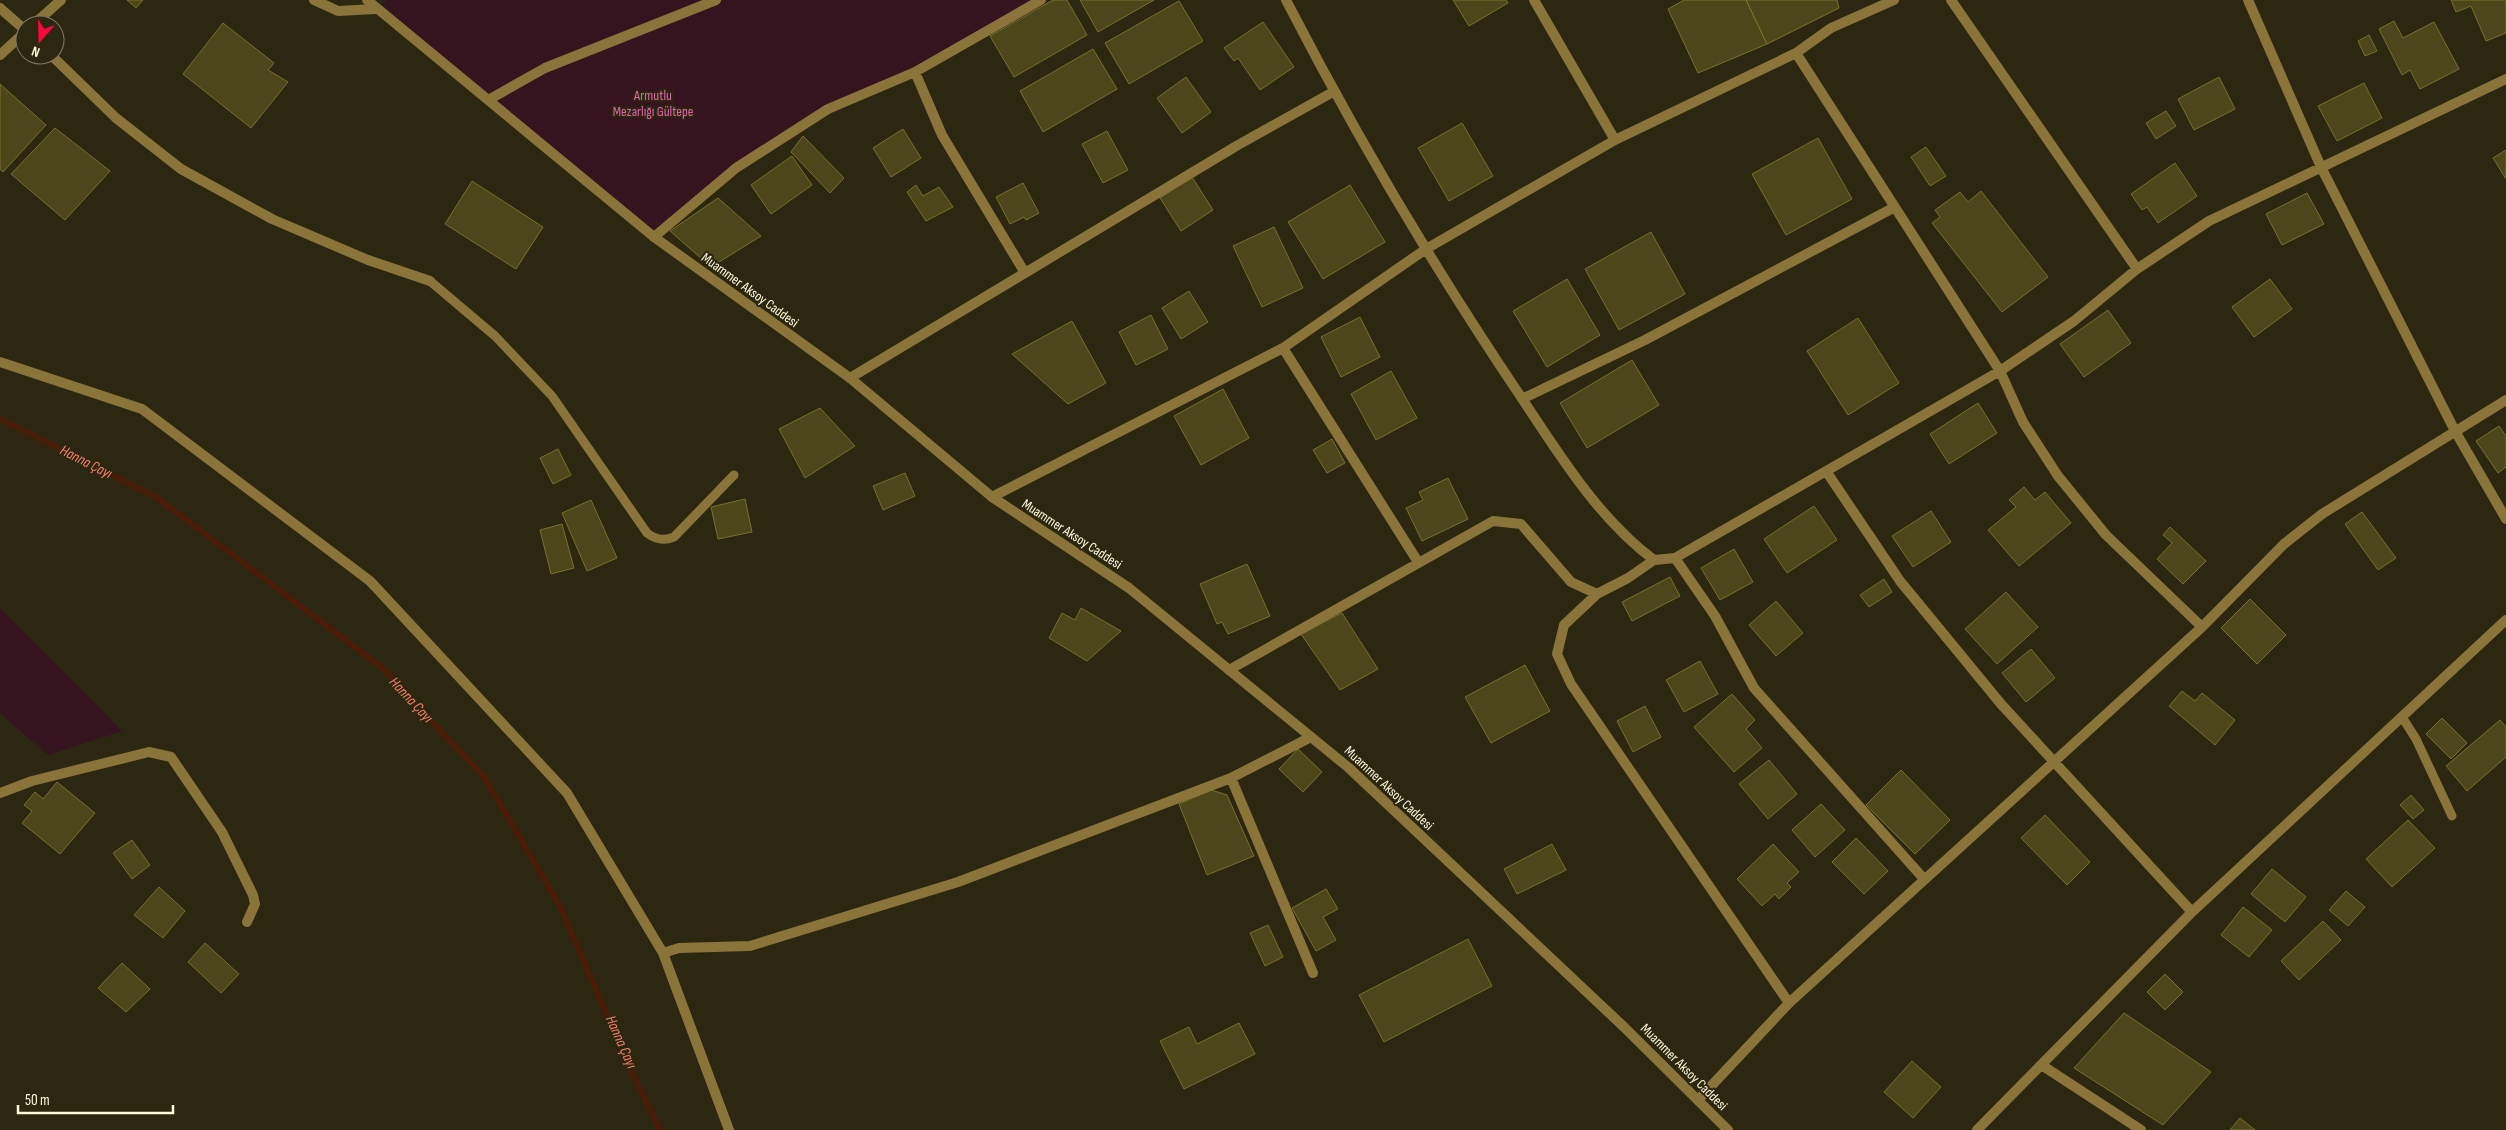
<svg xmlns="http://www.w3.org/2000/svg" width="2506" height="1130" viewBox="0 0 2506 1130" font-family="'Sofia Sans Condensed',sans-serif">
<rect width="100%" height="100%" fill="#2b2710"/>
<path fill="#35131f" d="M387,0H1037L948,53L828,109L736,168L654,237L490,99L381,4Z
M0,608L122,731L48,755L0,713Z"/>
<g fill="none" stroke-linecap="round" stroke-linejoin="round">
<path stroke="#4b1d09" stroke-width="6" d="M0,419L156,497L381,667L484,777L560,906L630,1069L660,1130"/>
</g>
<path fill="#4c461b" stroke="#79702c" d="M127,0H143L136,8Z
M1053,0H1067L1087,35L1014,77L990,36Z
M1080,0H1154L1098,32Z
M1453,0H1506L1508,3L1469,26Z
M1684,0H1746L1767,44L1698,73L1668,9Z
M1746,0H1837L1839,8L1767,44Z
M2451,0H2506V33L2486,41L2471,6L2456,12Z
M1179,1L1203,41L1129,84L1105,43Z
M2394,21L2403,38L2434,22L2459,69L2420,89L2410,70L2402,75L2379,29Z
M1263,22L1294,67L1260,90L1238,58L1234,61L1224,48Z
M223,23L274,63L268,70L288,82L251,128L183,74Z
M2369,35L2377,51L2365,56L2358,41Z
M1093,49L1117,89L1043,132L1020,91Z
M1186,77L1211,112L1182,133L1157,98Z
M2219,77L2235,109L2194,130L2178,99Z
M2364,83L2382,118L2337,141L2318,106Z
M0,84L46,125L3,172L0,169Z
M2166,111L2176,126L2156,139L2146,123Z
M1462,123L1493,176L1449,201L1418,148Z
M55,128L110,171L65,220L11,174Z
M903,129L921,158L891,177L873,148Z
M1107,131L1128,170L1103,183L1082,144Z
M803,136L844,178L830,193L791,152Z
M1818,138L1852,199L1786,235L1752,174Z
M1926,147L1946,176L1930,186L1911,157Z
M2506,150V179L2493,158Z
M792,156L812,185L771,214L751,185Z
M2175,163L2197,196L2158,223L2147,207L2142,210L2131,194Z
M1192,177L1213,210L1181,231L1160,198Z
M472,181L543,227L516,269L445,224Z
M1023,183L1039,213L1026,220L1024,217L1010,224L996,197Z
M916,185L923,196L939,187L953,207L926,221L907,192Z
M1350,185L1385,242L1323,279L1288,222Z
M1981,191L2048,277L2002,312L1932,223L1940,217L1935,210L1960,192L1968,202Z
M2307,193L2324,224L2282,245L2266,214Z
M718,198L761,236L711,267L670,231Z
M1274,227L1303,288L1262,307L1233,246Z
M1651,232L1685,294L1619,330L1585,269Z
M1567,279L1600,335L1547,367L1513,311Z
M2270,279L2292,309L2254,337L2232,307Z
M1189,291L1208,322L1181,339L1162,308Z
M2108,310L2131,343L2084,377L2060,344Z
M1151,315L1168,349L1136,365L1119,332Z
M1360,317L1380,357L1341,377L1321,337Z
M1858,318L1899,383L1848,415L1807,351Z
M1072,321L1106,383L1068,404L1012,354Z
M1632,360L1659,405L1587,448L1560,403Z
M1391,371L1417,418L1376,440L1351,394Z
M1223,389L1249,438L1201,465L1174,416Z
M1978,403L1997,433L1949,464L1930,434Z
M820,408L855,446L805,478L779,429Z
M2499,426L2506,436V467L2498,473L2476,441Z
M1332,439L1345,463L1327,473L1313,450Z
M558,449L571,475L553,484L540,458Z
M905,473L915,496L883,510L873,486Z
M1448,478L1468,519L1422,541L1406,508L1423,500L1419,492Z
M2024,487L2035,500L2045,492L2071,523L2019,566L1988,530L2016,507L2009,500Z
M745,499L752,532L718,539L711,507Z
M591,500L617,558L587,571L562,513Z
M1814,506L1837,540L1787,573L1764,539Z
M1931,511L1951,542L1913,567L1892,536Z
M2362,512L2396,558L2378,570L2345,524Z
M562,524L574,568L551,574L540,530Z
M2170,527L2206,561L2183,584L2157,559L2172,543L2163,535Z
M1734,549L1753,582L1720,600L1701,568Z
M1247,564L1270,616L1228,634L1222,622L1217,624L1200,584Z
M1670,577L1680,596L1632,621L1622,602Z
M1884,579L1892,592L1869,607L1860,595Z
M2006,592L2038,627L1997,664L1965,629Z
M2250,599L2286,635L2257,664L2221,628Z
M1776,601L1803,633L1776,656L1749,625Z
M1081,608L1121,631L1087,661L1049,638L1062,613L1075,620Z
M1342,613L1378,669L1340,690L1301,634Z
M2031,649L2055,678L2026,702L2002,673Z
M1700,661L1718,694L1684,712L1666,680Z
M1525,665L1550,711L1491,743L1465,697Z
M2182,691L2195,701L2202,693L2235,720L2215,745L2169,706Z
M1732,694L1755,720L1746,729L1762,748L1734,772L1694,727Z
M1645,706L1661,737L1633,752L1617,721Z
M2442,718L2467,743L2451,759L2426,734Z
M2500,720L2506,727V757L2467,791L2446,766Z
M1298,749L1322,772L1303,792L1279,769Z
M1769,760L1797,794L1768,819L1739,784Z
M1901,770L1950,820L1915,854L1866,805Z
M57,782L95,813L60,854L22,823L32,811L24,805L35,792L43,799Z
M1211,790L1227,795L1254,856L1207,875L1179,804Z
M2411,795L2424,810L2413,819L2400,805Z
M1821,804L1845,830L1815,857L1792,830Z
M2045,815L2090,862L2067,885L2021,838Z
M2408,820L2435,848L2392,887L2366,859Z
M1856,838L1888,871L1864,894L1832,862Z
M132,840L150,865L132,879L113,853Z
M1552,844L1566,870L1517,894L1504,869Z
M1773,844L1799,872L1787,883L1791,887L1779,899L1775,894L1762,906L1737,879Z
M2272,869L2306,897L2285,922L2251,894Z
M159,887L185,911L163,938L134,915Z
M1326,889L1338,909L1323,917L1336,940L1316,951L1292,908Z
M2346,891L2365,907L2348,926L2329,910Z
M2243,907L2272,930L2249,957L2221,935Z
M2323,921L2341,940L2299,980L2281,961Z
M1268,925L1283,957L1265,966L1250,933Z
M1468,939L1492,986L1384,1042L1359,995Z
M205,943L239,974L221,993L188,962Z
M122,963L150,989L126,1012L98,988Z
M2165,974L2183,992L2165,1010L2147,992Z
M2124,1013L2211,1072L2163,1125L2074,1068Z
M1239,1023L1255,1054L1184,1089L1160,1041L1189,1027L1197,1044Z
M1912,1061L1941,1087L1913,1118L1884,1092Z
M2240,1118L2255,1130H2230Z"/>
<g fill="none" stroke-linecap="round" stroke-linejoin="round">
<path stroke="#8b7439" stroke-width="9" d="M430,281L495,336L552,396L647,533C656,540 664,541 674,537L734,475
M2402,717L2416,739L2452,816"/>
<path stroke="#8b7439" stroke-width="10" d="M314,0L338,11L376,9
M1286,0C1357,138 1436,271 1523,400C1560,456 1599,519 1654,560
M1534,0L1615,140
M1951,0L2137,269
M2248,0L2321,167L2455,431L2506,519
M0,8L25,30
M33,25L61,0
M1796,53L2000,371L2023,422L2058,476L2106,535L2202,627
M0,55L25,32
M51,55L116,118L181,169L272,219L368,260L430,281
M915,72L942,135L1025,273
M490,99L545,68L716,0
M654,237L736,168L828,109L915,72L1041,0
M1283,348L1418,562
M0,362L142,409L370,581L567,793L663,953L729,1130
M850,378L1238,145L1333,92
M1522,399L1645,340L1893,208
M1826,471L1900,581L2001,704L2192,912
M992,497L1283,348L1426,249L1615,140L1796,53L1831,28L1894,0
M1675,558L1715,616L1754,688L1924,879
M1597,594L1564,625L1557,654L1571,684L1789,1003
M1229,670L1493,521L1521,524L1571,582L1597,594L1628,578L1654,560L1675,558L2000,371L2074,321L2137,269L2209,221L2506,79
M1231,778L1313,973
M0,793L32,781L149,752L171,757L222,832L253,895L255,904L247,922
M663,953L679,948L750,946L958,882L1231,778L1311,737
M2043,1066L2141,1130
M1698,1100L1789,1003L2202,627L2284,544L2322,514L2506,400
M1977,1130L2192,912L2506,620"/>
<path stroke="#8b7439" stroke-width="10" d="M367,0L654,237L850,378L992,497L1129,588L1349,768L1624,1027L1728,1130"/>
</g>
<g text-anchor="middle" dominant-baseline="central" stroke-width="4" stroke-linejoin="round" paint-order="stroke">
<g font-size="14" fill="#e560ac" stroke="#2b2710">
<text x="653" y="95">Armutlu<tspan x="653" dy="16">Mezarlığı Gültepe</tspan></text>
</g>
<g font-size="14" fill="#fff7da" stroke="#2b2710">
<text transform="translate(750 290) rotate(36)">Muammer Aksoy Caddesi</text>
<text transform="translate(1072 534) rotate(33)">Muammer Aksoy Caddesi</text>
<text transform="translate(1389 788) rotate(43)">Muammer Aksoy Caddesi</text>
<text transform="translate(1684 1067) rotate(45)">Muammer Aksoy Caddesi</text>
</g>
<g font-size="15" font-style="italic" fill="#ff7d68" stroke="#2b2710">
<text transform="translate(86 462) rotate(27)">Hanna Çayı</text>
<text transform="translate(411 700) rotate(47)">Hanna Çayı</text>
<text transform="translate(621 1042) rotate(66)">Hanna Çayı</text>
</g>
</g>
<g transform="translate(40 40) rotate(200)"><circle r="24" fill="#2b2710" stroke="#807a61"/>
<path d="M0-4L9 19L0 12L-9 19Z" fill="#ff063d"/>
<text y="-8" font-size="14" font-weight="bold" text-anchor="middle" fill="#fff7da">N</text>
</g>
<path d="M18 1105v8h155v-8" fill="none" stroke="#fff7da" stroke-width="2.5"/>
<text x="25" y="1105" font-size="15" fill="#fff7da" stroke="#2b2710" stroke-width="4" paint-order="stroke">50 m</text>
</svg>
